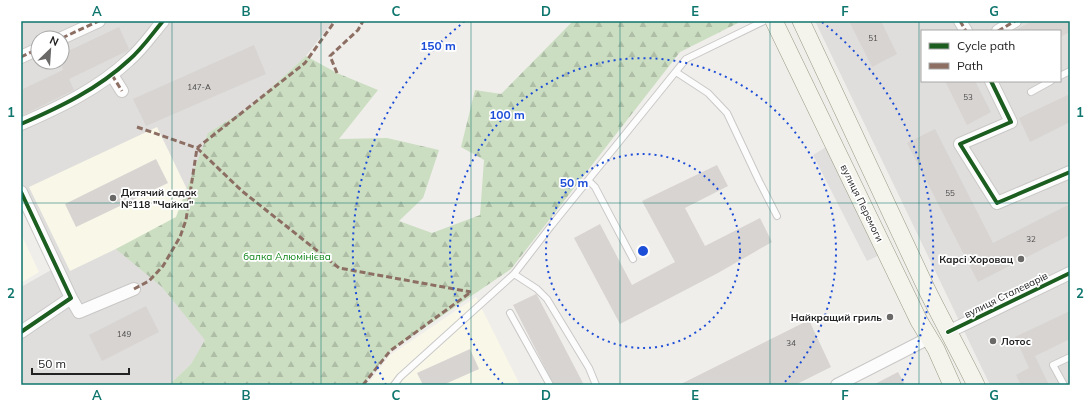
<svg xmlns="http://www.w3.org/2000/svg" width="1091" height="406" viewBox="0 0 1091 406" font-family="Mulish,sans-serif">
<defs>
<pattern id="forest-firs" width="22" height="20" patternUnits="userSpaceOnUse"><rect width="22" height="20" fill="#cbdec1"/><path d="M5 1l3.5 6h-7zM16 11l3.5 6h-7z" fill="#aebea6"/></pattern>
</defs>
<rect width="100%" height="100%" fill="#f0eeeb"/>
<path fill="#dfdedc" fill-rule="evenodd" d="M21,21H333L306,56L251,106L208,133L205,341L191,364L169,385H21V287L60,265L21,183ZM38,38H62V62H38Z
M815,21H1070V385H990ZM922,31H1060V81H922Z"/>
<path fill="#f8f7e8" d="M157,127L197,210L70,271L29,187Z
M21,234L39,272L21,283Z
M476,297L520,385H367L390,355Z"/>
<path fill="url(#forest-firs)" d="M573,21H737L738,23L680,52L511,269L390,351L363,385H169L191,364L205,340L162,287L116,249L176,217L208,133L251,106L306,56L337,73L378,90L339,139L387,138L439,150L423,198L399,221L432,233L480,215L484,160L461,147L475,90L501,94Z"/>
<path fill="#e0dfde" d="M826,147L880,255L867,261L813,155Z"/>
<path fill="#d7d4d2" d="M849,21H881L897,54L872,67Z
M1033,21H1070V32L1060,37V31H1013Z
M119,27L129,49L127,51L69,79L74,90L21,116V90L63,70L62,67V54Z
M254,45L266,74L146,126L133,99Z
M945,81H975L991,112L967,125Z
M1070,94V122L1030,142L1019,118Z
M935,129L993,243L1070,204V235L978,282L907,143Z
M156,159L168,183L76,227L65,204Z
M717,165L728,186L685,208L705,246L760,218L772,242L718,273L620,324L574,238L600,224L632,285L675,262L642,201Z
M536,294L537,295L584,385H554L538,354L513,305Z
M146,306L159,332L102,361L89,335Z
M1070,311V339L1035,356L1049,385H1021L1016,375L1029,368L1015,337Z
M809,320L831,367L795,385H679Z
M470,349L479,369L443,385H423L417,373Z
M898,372L905,385H873Z"/>
<g fill="none" stroke-linecap="round" stroke-linejoin="round">
<g stroke="#c9c8c7" stroke-width="8">
<path id="service" d="M676,72L708,93L727,113L759,181L777,216
M1060,76L1070,71
M1031,92L1051,81
M588,180L595,187L633,259
M514,274L537,289L547,299L589,368L596,385
M510,313L550,385
M394,385L400,377L514,274L551,226L686,59L764,21
M1064,385L1053,365L1070,357"/>
</g>
<g stroke="#c9c8c7" stroke-width="14">
<path id="minor" d="M960,21L966,31
M998,31L1015,21
M62,38L99,21
M21,57L38,49
M112,75L122,91
M991,81L1011,122L960,144L997,203L1070,172
M21,124C60,107 98,89 129,60C142,49 152,34 163,21
M21,192L71,298L21,332
M71,298L79,312L134,289
M948,332L1070,273
M837,385L929,338"/>
</g>
<g stroke="#999a82" stroke-width="18">
<path id="secondary" d="M774,21L919,321L936,349L952,385
M801,21L927,290C943,322 960,353 976,385"/>
</g>
<use href="#service" stroke="#fdfcfc" stroke-width="6"/>
<use href="#minor" stroke="#fdfcfc" stroke-width="12"/>
<use href="#secondary" stroke="#f4f4ed" stroke-width="17"/>
<path stroke="#8d6e63" stroke-width="3" stroke-dasharray="6 3" stroke-linecap="butt" d="M960,21L966,31
M998,31L1015,21
M62,38L99,21
M21,57L38,49
M337,73L330,56L358,30L363,21
M112,75L122,91
M137,127L197,148L305,63L335,21
M197,148L242,191L339,268L471,292
M134,289L149,281L163,266L180,237L186,220L197,148
M363,385L390,351L471,292"/>
<g stroke="#fff" stroke-width="6">
<path id="cycleway" d="M991,81L1011,122L960,144L997,203L1070,172
M21,124C60,107 98,89 129,60C142,49 152,34 163,21
M21,192L71,298L21,332
M948,332L1070,273"/>
</g>
<use href="#cycleway" stroke="#1b5e20" stroke-width="4"/>
</g>
<path fill="none" stroke="#0f766e" stroke-width="1" stroke-opacity="0.55" d="M172,21V385M321,21V385M471,21V385M620,21V385M770,21V385M919,21V385M21,203H1070"/>
<g fill="none" stroke="#1d4ed8" stroke-width="2" stroke-dasharray="2 4">
<circle cx="643" cy="251" r="97"/>
<path d="M503 384A193 193 0 1 1 783 384"/>
<path d="M386 385A290 290 0 0 1 464 22M822 22A290 290 0 0 1 900 385"/>
</g>
<g fill="#6a6968" stroke="#fff" stroke-width="1.5">
<circle cx="113" cy="198" r="4"/>
<circle cx="1021" cy="259" r="4"/>
<circle cx="890" cy="317" r="4"/>
<circle cx="993" cy="341" r="4"/>
</g>
<g text-anchor="middle" dominant-baseline="central" stroke-width="3.5" stroke-linejoin="round" paint-order="stroke">
<g font-size="8" fill="#4f4e4e">
<text x="873" y="38">51</text>
<text x="199" y="87">147-А</text>
<text x="968" y="97">53</text>
<text x="950" y="193">55</text>
<text x="1031" y="239">32</text>
<text x="124" y="334">149</text>
<text x="791" y="343">34</text>
</g>
<g font-size="10" font-weight="bold" fill="#222" stroke="#fff" text-anchor="start">
<text x="121" y="192">Дитячий садок<tspan x="121" dy="12">№118 "Чайка"</tspan></text>
<text x="1013" y="259" text-anchor="end">Карсі Хоровац</text>
<text x="882" y="317" text-anchor="end">Найкращий гриль</text>
<text x="1001" y="341">Лотос</text>
</g>
<g font-size="10" fill="#222" stroke="#fff">
<text transform="translate(862 203) rotate(64)">вулиця Перемоги</text>
<text transform="translate(1006 295) rotate(-26)">вулиця Сталеварів</text>
</g>
<g font-size="10" fill="#0c8416" stroke="#fff">
<text x="287" y="256">балка Алюмінієва</text>
</g>
</g>
<circle cx="643" cy="251" r="6" fill="#1d4ed8" stroke="#fff" stroke-width="2"/>
<g font-size="12" text-anchor="middle" font-weight="bold" fill="#1d4ed8" stroke="#fff" stroke-width="3.5" stroke-linejoin="round" paint-order="stroke">
<text x="438" y="50">150 m</text>
<text x="507" y="119">100 m</text>
<text x="574" y="187">50 m</text>
</g>
<rect width="1091" height="406" fill="none" stroke="#ffffff" stroke-width="44"/>
<rect x="921" y="30" width="140" height="52" fill="#ffffff" stroke="#a7a7a7"/>
<rect x="929" y="43" width="20" height="6" fill="#1b5e20" stroke="#a7a7a7"/>
<text x="957" y="50" font-size="12" fill="#222222">Cycle path</text>
<rect x="929" y="63" width="20" height="6" fill="#8d6e63" stroke="#a7a7a7"/>
<text x="957" y="70" font-size="12" fill="#222222">Path</text>
<g transform="translate(50 50) rotate(25)"><circle r="19" fill="#ffffff" stroke="#a7a7a7"/>
<path d="M0-3L7 15L0 10L-7 15Z" fill="#6a6968"/>
<text y="-6" font-size="11" font-weight="bold" text-anchor="middle" fill="#222222">N</text>
</g>
<path d="M32 368v6h97v-6" fill="none" stroke="#222222" stroke-width="2"/>
<text x="38" y="368" font-size="12" fill="#222222" stroke="#ffffff" stroke-width="3" paint-order="stroke">50 m</text>
<rect x="22" y="22" width="1047" height="362" fill="none" stroke="#0f766e" stroke-width="1.5"/>
<g font-size="13" text-anchor="middle" font-weight="bold" fill="#0f766e">
<text x="97" y="16">A</text>
<text x="246" y="16">B</text>
<text x="396" y="16">C</text>
<text x="546" y="16">D</text>
<text x="695" y="16">E</text>
<text x="845" y="16">F</text>
<text x="994" y="16">G</text>
<text x="11" y="117">1</text>
<text x="1080" y="117">1</text>
<text x="11" y="298">2</text>
<text x="1080" y="298">2</text>
<text x="97" y="400">A</text>
<text x="246" y="400">B</text>
<text x="396" y="400">C</text>
<text x="546" y="400">D</text>
<text x="695" y="400">E</text>
<text x="845" y="400">F</text>
<text x="994" y="400">G</text>
</g>
</svg>
